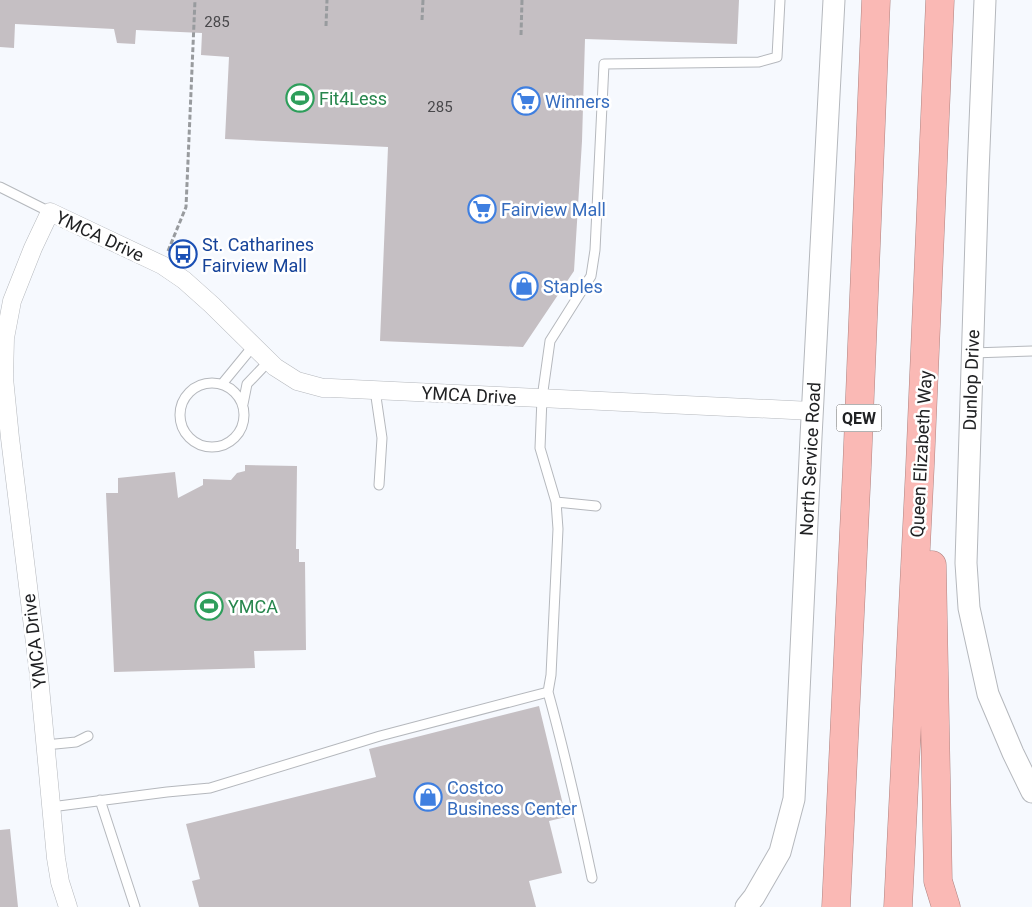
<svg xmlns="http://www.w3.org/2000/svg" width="1032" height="907" viewBox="0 0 1032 907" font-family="Roboto,sans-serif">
<rect width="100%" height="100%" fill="#f6f9fe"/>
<path fill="#c5bfc3" d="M0,0H739L737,44L585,39L582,141L574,271L523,347L380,341L388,147L225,139L229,57L201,55L202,33L136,30L135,44L117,43L114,29L15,24L14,48L0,47Z
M245,465L297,466L296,549H299V562H305L306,650L254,651L255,668L114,672L106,493H118V478L175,472L178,498L203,485V479L231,480L237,473L245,471Z
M539,706L566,817L549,821L562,873L529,881L536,907H199L192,881L200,879L186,824L376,777L369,749Z
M10,829L18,907H0V830Z"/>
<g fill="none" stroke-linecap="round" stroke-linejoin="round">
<g stroke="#b5b8bd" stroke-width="11">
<path id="service" d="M0,187L50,212
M972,353L1032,351
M180 415a32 32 0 1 1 64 0a32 32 0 1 1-64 0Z
M222,384L254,345
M375,390L382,438L379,485
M243,404L247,384L269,361
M556,502L596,506
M548,692L551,675L558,529L556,502L540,448L542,398L550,341L591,276L595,250L604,64L759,62L777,57L780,0
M45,745L76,742L88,736
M100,800L135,907
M51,807L167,792L210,788L380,736L548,692C565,754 579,816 592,878"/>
</g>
<g stroke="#b5b8bd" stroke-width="19">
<path id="minor" d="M68,907L60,882L56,858L39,676L10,438L4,378L5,338L12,301L33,248L50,212L162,265L184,280L212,305L275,367L297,381L323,388H331L812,411"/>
</g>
<g stroke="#b5b8bd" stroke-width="23">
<path id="tertiary" d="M985,0L978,173L966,563L969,608L988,694L1013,753L1032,792
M746,907L754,897L780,852L794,799L811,437L834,0"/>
</g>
<g stroke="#ae8482" stroke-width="29">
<path id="motorway" d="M932,565L938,881L946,907
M836,907L857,467L876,0
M898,907L920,466L940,0"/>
</g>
<path stroke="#989b9e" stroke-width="3" stroke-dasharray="5 2.5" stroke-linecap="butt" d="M422,20L423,0
M326,26L327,0
M521,35L522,0
M168,251L186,207L195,0"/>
<use href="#service" stroke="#fff" stroke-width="9"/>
<use href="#minor" stroke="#fff" stroke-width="18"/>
<use href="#tertiary" stroke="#fff" stroke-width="21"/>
<use href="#motorway" stroke="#fab9b5" stroke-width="28"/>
</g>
<defs>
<g id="stadium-ring" transform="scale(1.4375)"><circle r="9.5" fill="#fff" stroke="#2e9e5b" stroke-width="1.5"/><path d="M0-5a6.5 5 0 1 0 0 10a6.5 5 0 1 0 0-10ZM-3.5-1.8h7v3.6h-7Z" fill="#2e9e5b"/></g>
<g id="supermarket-ring" transform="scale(1.4375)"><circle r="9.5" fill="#fff" stroke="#3f7fe0" stroke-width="1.5"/><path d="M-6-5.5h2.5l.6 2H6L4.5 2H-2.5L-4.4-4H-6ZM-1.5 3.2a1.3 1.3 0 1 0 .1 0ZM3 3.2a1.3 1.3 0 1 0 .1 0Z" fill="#3f7fe0"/></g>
<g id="bus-ring" transform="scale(1.4375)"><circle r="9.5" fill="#fff" stroke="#1a4fb4" stroke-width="1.5"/><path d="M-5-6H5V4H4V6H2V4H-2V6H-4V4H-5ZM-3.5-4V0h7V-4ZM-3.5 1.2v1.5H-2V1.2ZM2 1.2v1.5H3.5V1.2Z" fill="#1a4fb4"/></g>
<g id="shop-ring" transform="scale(1.4375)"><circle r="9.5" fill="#fff" stroke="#3f7fe0" stroke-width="1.5"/><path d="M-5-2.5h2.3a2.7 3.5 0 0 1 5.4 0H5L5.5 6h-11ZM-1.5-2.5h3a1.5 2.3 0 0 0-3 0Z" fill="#3f7fe0"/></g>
</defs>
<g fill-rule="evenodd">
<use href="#stadium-ring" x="300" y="98"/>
<use href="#supermarket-ring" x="526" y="101"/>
<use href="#supermarket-ring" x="482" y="209"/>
<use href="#bus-ring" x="183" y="254"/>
<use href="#shop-ring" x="524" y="286"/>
<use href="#stadium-ring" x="209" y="606"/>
<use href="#shop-ring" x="428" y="797"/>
</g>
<g text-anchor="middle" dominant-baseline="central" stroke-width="5" stroke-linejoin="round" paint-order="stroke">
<g font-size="15" fill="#49484b">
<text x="217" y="22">285</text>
<text x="440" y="107">285</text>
</g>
<rect fill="#fff" stroke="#636465" stroke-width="1" x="836.5" y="404.5" width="45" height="27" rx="4"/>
<g font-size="16" font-weight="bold" fill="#202123">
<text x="859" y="418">QEW</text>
</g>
<g font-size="18" fill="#27864d" stroke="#fff" text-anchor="start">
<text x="319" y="98">Fit4Less</text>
<text x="228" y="606">YMCA</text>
</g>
<g font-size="18" fill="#366cbe" stroke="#fff" text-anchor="start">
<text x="545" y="101">Winners</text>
<text x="501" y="209">Fairview Mall</text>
<text x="543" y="286">Staples</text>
<text x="447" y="787">Costco<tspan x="447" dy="21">Business Center</tspan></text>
</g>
<g font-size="18" fill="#202123" stroke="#fff">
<text transform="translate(100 236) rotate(25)">YMCA Drive</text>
<text transform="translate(971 380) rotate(-88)">Dunlop Drive</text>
<text transform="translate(469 395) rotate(3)">YMCA Drive</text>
<text transform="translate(921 454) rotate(-87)">Queen Elizabeth Way</text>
<text transform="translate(810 459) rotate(-87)">North Service Road</text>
<text transform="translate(34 641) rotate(-97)">YMCA Drive</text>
</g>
<g font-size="18" fill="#164399" stroke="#fff" text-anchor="start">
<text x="202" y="244">St. Catharines<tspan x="202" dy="21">Fairview Mall</tspan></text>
</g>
</g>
</svg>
